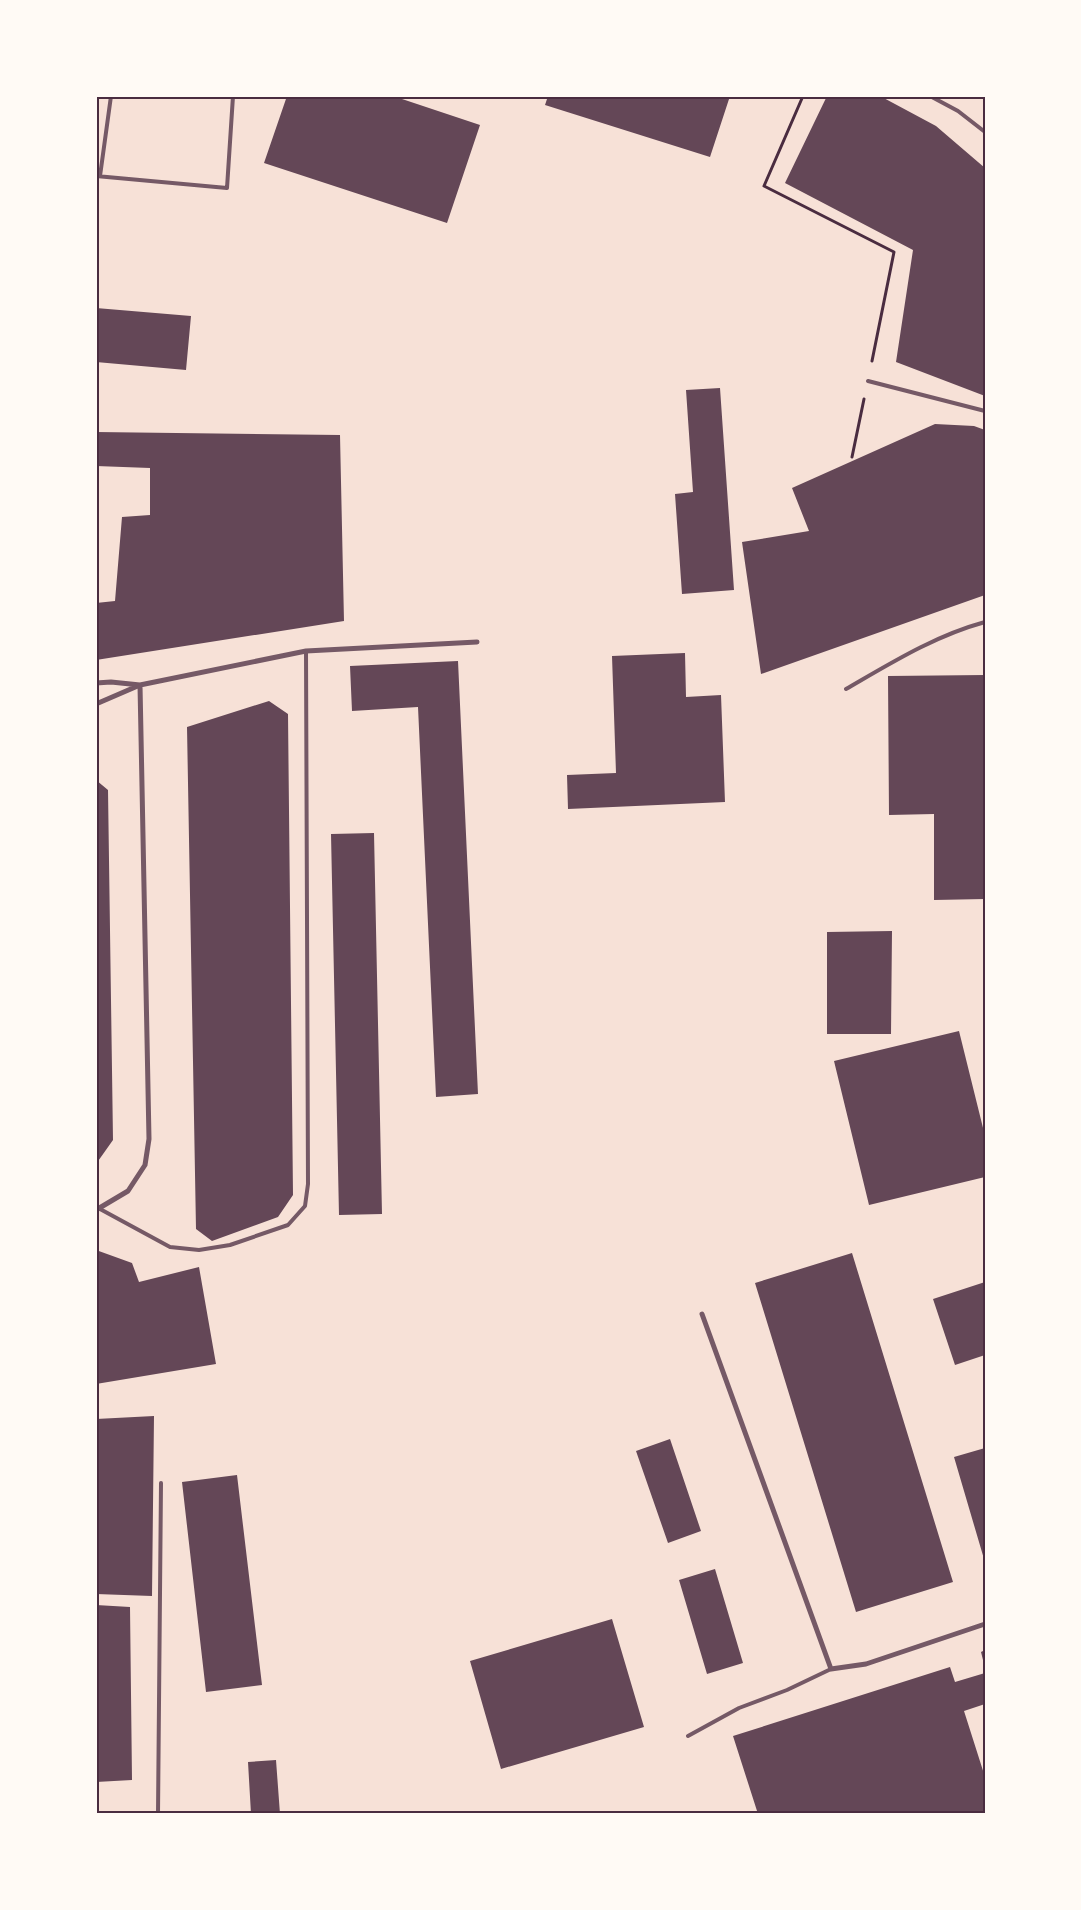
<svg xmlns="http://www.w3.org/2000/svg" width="1081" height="1910" viewBox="0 0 1081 1910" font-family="Inter,sans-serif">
<rect width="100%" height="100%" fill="#f7e1d7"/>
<path fill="#644757" d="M287,96H393L480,125L447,223L264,163Z
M548,96H730L710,157L545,105Z
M827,96H880L936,126L985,168V396L896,362L913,250L785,183Z
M96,308L191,316L186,370L96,362Z
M720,388L734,590L682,594L675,494L693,492L686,390Z
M935,424L974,426L985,430V595L761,674L742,542L809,531L792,488Z
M96,432L340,435L344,621L96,660V603L115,601L122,517L150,515V468L96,466Z
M685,653L686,697L721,695L725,802L568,809L567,775L616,773L612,656Z
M458,661L478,1094L436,1097L418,707L352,711L350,666Z
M985,675V899L934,900V814L889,815L888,676Z
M269,701L288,714L293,1195L278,1217L212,1241L196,1229L187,727Z
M96,780L108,790L113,1140L96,1164Z
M374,833L382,1214L339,1215L331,834Z
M892,931L891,1034H827V932Z
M959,1031L985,1136V1177L869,1205L834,1061Z
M96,1250L132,1263L139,1282L199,1267L216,1364L96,1384Z
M852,1253L953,1582L856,1612L755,1283Z
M985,1282V1355L955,1365L933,1299Z
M154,1416L152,1596L96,1594V1419Z
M670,1439L701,1531L668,1543L636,1451Z
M985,1448V1559H984L954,1457Z
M237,1475L262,1685L206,1692L182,1482Z
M715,1569L743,1663L707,1674L679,1580Z
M96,1605L130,1607L132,1780L96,1782Z
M612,1619L644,1727L501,1769L470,1661Z
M985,1650V1664H984L981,1652Z
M950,1667L955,1682L985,1673V1704L964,1711L985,1777V1814H758L733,1736Z
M276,1760L280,1814H251L248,1762Z"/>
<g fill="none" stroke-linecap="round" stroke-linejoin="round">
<path stroke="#4a2c40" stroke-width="3" d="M803,96L764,186L894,252L872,361
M852,457L864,399"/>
<path stroke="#755966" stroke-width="4" d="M930,96L958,111L985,132
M96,176L227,188L233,96
M100,176L111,96
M868,381L985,411
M846,689C891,663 934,636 985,622
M100,1209L170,1247L199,1250L230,1245L288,1225L305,1206L308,1184L306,651
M688,1736L739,1708L787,1690L831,1669
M158,1814L161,1483"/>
<path stroke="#755966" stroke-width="5" d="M96,683L111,682L140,685
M96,704L140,685L306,651L477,642
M96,1210L128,1191L145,1165L149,1139L140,685
M702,1314L831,1669L866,1664L985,1624"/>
</g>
<rect width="1081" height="1910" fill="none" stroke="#fffaf5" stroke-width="195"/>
<rect x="98" y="98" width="886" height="1714" fill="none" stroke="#4a2c40" stroke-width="2"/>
</svg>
